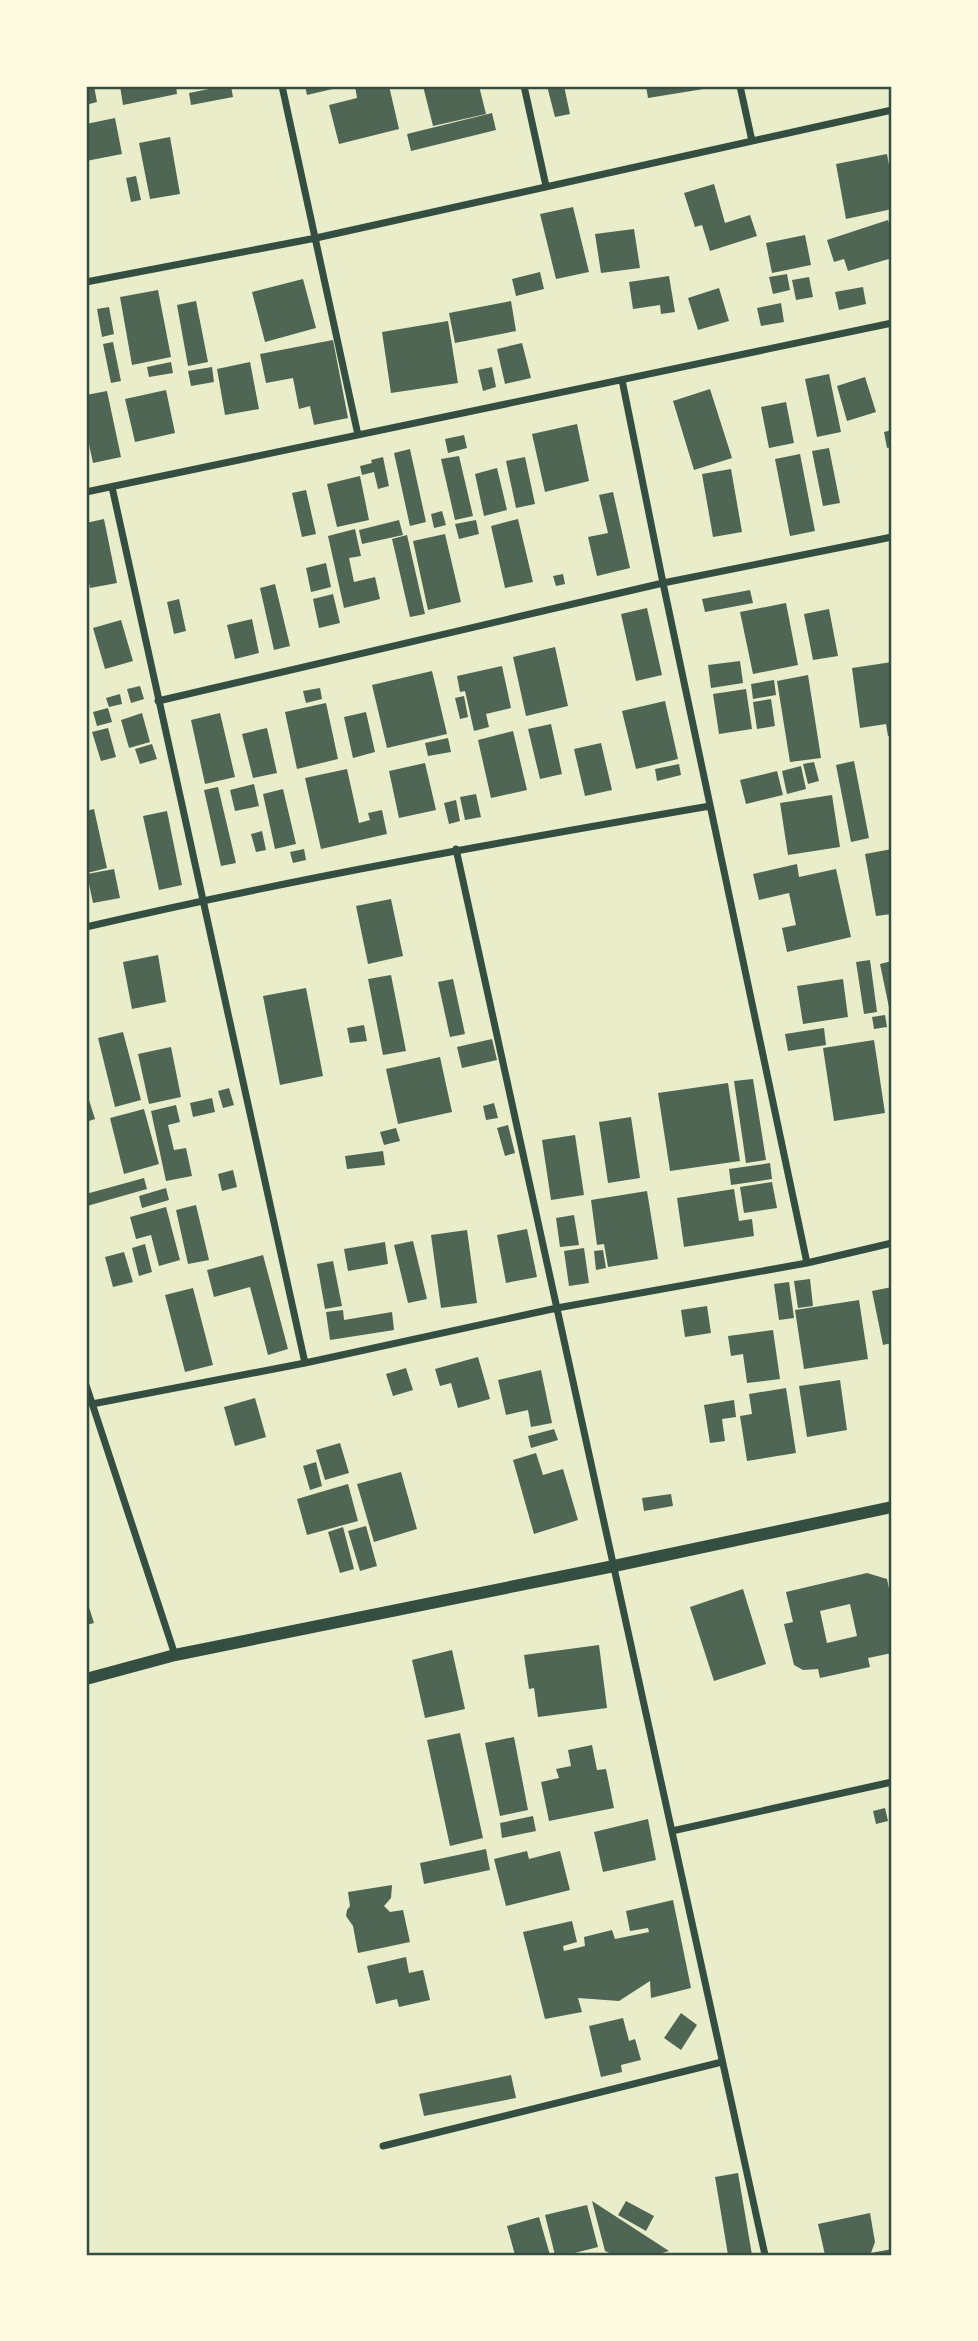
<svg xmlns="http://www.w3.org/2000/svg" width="978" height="2341" viewBox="0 0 978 2341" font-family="Bitter,serif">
<rect width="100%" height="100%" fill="#e9edc9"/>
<path fill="#4f6655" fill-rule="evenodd" d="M86,86H94L97,102L86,105Z
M120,86H176L177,94L123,105Z
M224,86H231L233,97L191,105L189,93Z
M305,86H341V87L307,95Z
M355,86H389L399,129L339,144L329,105L357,98Z
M423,86H479L486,114L433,126Z
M547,86H564L570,114L555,117Z
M646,86H716V87L648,98Z
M492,113L496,130L411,151L407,134Z
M115,118L122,154L86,161V124Z
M170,137L180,194L150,199L139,143Z
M887,154L892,182V209L846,219L836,164Z
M136,176L141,200L131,202L126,178Z
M714,184L725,223L750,215L757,236L710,251L702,225L695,227L684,193Z
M573,207L589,272L556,279L540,214Z
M888,220L892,233V258L848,271L844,259L834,262L827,240Z
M634,229L640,268L601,273L595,234Z
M805,235L811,265L772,273L766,243Z
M540,272L544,289L516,296L512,279Z
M787,274L790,290L773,294L769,277Z
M669,276L675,312L661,314L660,305L633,309L629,282Z
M809,277L813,297L796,300L792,280Z
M303,279L316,328L265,342L252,292Z
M863,287L866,304L839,310L835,292Z
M719,288L729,321L698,330L688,298Z
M158,290L171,357L132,365L120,297Z
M196,301L208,362L188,366L177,305Z
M511,301L516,331L455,343L449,313Z
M781,303L784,322L761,326L757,308Z
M109,307L114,334L102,337L97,309Z
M448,321L458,383L391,393L382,332Z
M333,340L348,418L314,425L310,406L299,409L293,378L266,383L260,354Z
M113,342L121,381L111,383L103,344Z
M522,343L531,378L505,384L497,349Z
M171,362L173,373L149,377L147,367Z
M250,362L259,409L225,415L217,369Z
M212,367L214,382L191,386L188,371Z
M492,367L496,387L483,391L478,370Z
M829,374L841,432L817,437L805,379Z
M865,377L876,412L847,421L837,386Z
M710,389L732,458L694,470L673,401Z
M166,390L175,433L135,442L125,399Z
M107,391L121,457L93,463L86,430V395Z
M786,402L794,443L769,448L761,407Z
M577,424L589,481L545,492L532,434Z
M892,430V447L887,448L884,432Z
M464,435L467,448L448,453L445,439Z
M829,448L840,503L823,506L812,451Z
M410,449L426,522L410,526L394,453Z
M800,454L815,531L790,536L775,459Z
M459,456L473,516L455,520L441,459Z
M383,457L389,486L378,489L374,472L362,475L360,466L372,463L371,460Z
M525,457L535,504L516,508L506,461Z
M497,468L507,510L484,516L475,474Z
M731,469L742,532L713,537L702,474Z
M360,476L369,520L337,527L327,484Z
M306,490L316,534L302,537L292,493Z
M613,492L630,568L597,576L588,537L608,533L599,495Z
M442,511L446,525L434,528L431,514Z
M104,519L117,583L90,588L86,567V523Z
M518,519L533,582L505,588L491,526Z
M399,520L403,535L362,544L359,530Z
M476,520L479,534L459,539L455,524Z
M355,529L361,556L349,558L354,582L375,577L380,599L344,608L328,536Z
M445,534L461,602L428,610L413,541Z
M407,535L425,614L410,617L392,539Z
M326,563L331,587L311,592L306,568Z
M563,574L565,584L556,586L553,576Z
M275,584L290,646L274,650L260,588Z
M750,590L753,603L705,612L702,599Z
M333,594L340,623L319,628L313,599Z
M179,599L186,631L174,634L167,602Z
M786,603L798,665L753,674L740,612Z
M647,608L662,675L636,681L621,614Z
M829,609L838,656L813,660L804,614Z
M252,619L259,653L235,659L227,625Z
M121,620L133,661L105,669L93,628Z
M555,647L568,706L526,716L513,657Z
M740,661L743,683L711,688L708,665Z
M892,662V735L888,736L886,724L860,728L852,668Z
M502,666L511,708L486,714L489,727L474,731L465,691L460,692L457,676Z
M432,671L447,734L387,748L372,685Z
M808,675L821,758L790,762L777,681Z
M774,680L776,695L753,699L751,684Z
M140,686L144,699L131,703L127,689Z
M320,688L322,699L306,703L303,691Z
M746,689L752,729L719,734L713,694Z
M120,694L122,704L109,707L106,698Z
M464,696L468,717L460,719L455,698Z
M771,699L775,726L757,729L753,702Z
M665,701L678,759L636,769L622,711Z
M326,703L338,759L297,769L285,712Z
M108,708L112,722L97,726L93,712Z
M366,712L375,752L353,758L344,717Z
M142,713L150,742L129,748L121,720Z
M220,713L235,777L205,784L191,720Z
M551,724L562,774L540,779L528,729Z
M108,728L116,757L101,761L92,732Z
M267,728L277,773L253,778L242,734Z
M513,731L527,790L491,798L478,740Z
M448,738L451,752L428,756L425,743Z
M601,743L612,790L585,796L574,749Z
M152,744L157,759L140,764L135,749Z
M854,761L869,838L851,842L836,765Z
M814,762L819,781L808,784L803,764Z
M425,763L436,810L399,818L389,771Z
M679,764L681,775L657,781L655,769Z
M801,766L806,789L787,794L782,771Z
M347,769L359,823L370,820L368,813L382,810L387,834L321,849L305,778Z
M777,771L783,795L746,804L740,780Z
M254,784L259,806L235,811L230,790Z
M218,787L236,863L221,866L204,790Z
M283,789L296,844L275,849L263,794Z
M476,794L481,817L465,820L460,797Z
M832,795L840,847L788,855L780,803Z
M456,800L460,821L449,824L444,803Z
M94,809L107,868L87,873L86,811Z
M167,811L182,885L159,890L143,816Z
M262,831L266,850L256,852L251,834Z
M304,849L306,860L293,863L290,852Z
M892,849V914L876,916L865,854Z
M797,864L799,877L836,869L851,937L787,952L782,928L796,925L789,893L759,900L753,874Z
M114,869L120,898L93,903L87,874Z
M391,899L403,956L368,964L356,906Z
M158,955L166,1002L132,1009L123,962Z
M870,960L877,1012L864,1014L856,962Z
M892,961V1017H891L880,964Z
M391,975L406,1051L383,1055L368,979Z
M453,979L465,1034L450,1037L438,982Z
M843,979L848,1017L803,1024L797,986Z
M306,988L323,1076L280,1085L263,996Z
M885,1015L887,1027L874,1029L872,1017Z
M364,1025L367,1041L350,1043L347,1028Z
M824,1028L826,1045L788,1051L785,1034Z
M123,1032L141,1100L115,1107L98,1038Z
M492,1039L497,1060L462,1068L457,1047Z
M874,1040L885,1113L834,1121L823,1048Z
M171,1047L181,1097L149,1104L138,1054Z
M440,1057L452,1112L398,1124L386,1069Z
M753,1079L766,1160L746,1163L734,1081Z
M728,1083L740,1161L670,1171L658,1093Z
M229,1088L234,1105L223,1108L218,1091Z
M88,1097L95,1119L86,1122V1098Z
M212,1098L215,1112L193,1117L190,1103Z
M494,1103L498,1118L486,1120L483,1106Z
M176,1105L180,1122L168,1125L174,1150L186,1148L192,1176L166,1181L151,1111Z
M144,1109L159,1164L124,1174L110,1118Z
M631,1117L640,1178L608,1183L599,1122Z
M508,1125L515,1153L505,1156L497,1128Z
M396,1128L400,1141L384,1145L380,1132Z
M575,1135L584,1195L551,1200L542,1140Z
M383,1151L385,1165L347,1169L345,1156Z
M770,1163L772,1179L731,1185L729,1169Z
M233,1170L237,1187L222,1191L218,1174Z
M144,1178L147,1189L87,1206L86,1194Z
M772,1182L777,1208L744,1213L740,1187Z
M166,1188L169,1200L142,1208L139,1196Z
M734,1189L739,1221L752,1219L754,1236L684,1247L677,1198Z
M647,1191L658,1259L608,1267L604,1244L597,1245L591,1200Z
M196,1205L209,1260L188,1264L176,1210Z
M166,1207L180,1260L159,1266L151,1235L136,1239L130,1217Z
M574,1215L579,1245L560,1247L556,1218Z
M527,1229L537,1277L506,1283L497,1235Z
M467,1230L477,1303L441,1308L431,1235Z
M413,1241L427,1299L408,1303L394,1245Z
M385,1242L388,1264L348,1271L344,1249Z
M145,1244L152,1272L139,1276L132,1248Z
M584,1248L589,1283L569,1286L564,1251Z
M603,1250L606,1268L596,1270L594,1251Z
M124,1252L133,1282L113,1287L105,1257Z
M263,1255L288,1349L268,1355L250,1287L214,1297L207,1270Z
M333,1261L342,1306L325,1309L317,1264Z
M810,1279L813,1306L798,1308L794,1281Z
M789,1282L794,1318L779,1320L774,1284Z
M892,1287V1343L883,1345L872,1291Z
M193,1288L213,1365L185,1372L165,1295Z
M859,1300L868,1359L804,1369L795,1310Z
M707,1306L711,1333L685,1337L681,1310Z
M343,1310L344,1320L392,1312L394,1330L330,1340L326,1312Z
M773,1330L780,1379L747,1383L743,1354L731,1356L728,1336Z
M478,1357L490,1399L458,1408L451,1383L440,1386L435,1369Z
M406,1368L413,1390L393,1396L386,1374Z
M541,1370L552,1423L531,1427L528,1410L506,1415L498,1380Z
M840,1380L847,1430L807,1437L799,1386Z
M786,1388L796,1453L747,1461L740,1416L752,1414L749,1394Z
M255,1398L266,1437L235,1446L224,1407Z
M734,1400L736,1417L722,1419L725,1441L710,1443L704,1405Z
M554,1429L558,1440L531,1448L528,1436Z
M340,1443L349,1473L325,1480L316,1450Z
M536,1453L543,1475L563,1469L578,1520L534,1534L513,1460Z
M316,1462L322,1486L310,1490L303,1466Z
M401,1472L417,1529L374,1542L357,1484Z
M348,1484L358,1521L307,1535L297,1499Z
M671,1494L673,1506L644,1511L642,1498Z
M366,1526L377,1566L360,1571L348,1531Z
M343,1527L354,1569L340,1573L328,1532Z
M867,1573L887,1579L892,1603V1653L868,1658L870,1667L820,1678L818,1669L803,1670L794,1665L784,1624L793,1622L786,1592ZM850,1604L857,1636L827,1643L820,1611Z
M743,1589L766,1664L714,1681L690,1607Z
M86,1598L94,1623L86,1625Z
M599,1645L607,1708L538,1717L534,1688L529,1689L524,1655Z
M452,1650L465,1709L425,1718L412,1660Z
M460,1733L483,1838L450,1846L427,1740Z
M514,1737L528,1810L500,1816L485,1743Z
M592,1745L597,1770L606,1769L614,1808L549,1821L541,1782L559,1778L556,1769L571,1766L568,1750Z
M885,1808L888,1821L876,1824L873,1811Z
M533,1816L536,1831L502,1838L500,1823Z
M648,1819L656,1860L603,1872L594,1832Z
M486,1849L490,1870L424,1884L420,1863Z
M527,1851L529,1859L560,1851L570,1890L506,1906L494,1859Z
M392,1885L391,1898L384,1906L390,1912L403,1910L410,1942L358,1953L353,1926L346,1916L347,1910L350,1906L348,1892Z
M673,1900L691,1988L651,1998L650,1981L619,2001L578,1998L582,2012L545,2019L523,1932L572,1921L577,1942L563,1946L564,1951L585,1946L584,1937L612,1930L615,1939L649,1932L648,1928L630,1931L626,1911Z
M406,1957L409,1973L423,1970L430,2000L399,2007L397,1999L376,2004L367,1966Z
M681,2013L697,2025L681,2050L664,2038Z
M623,2018L629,2041L635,2039L641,2060L621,2065L622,2072L601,2077L589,2026Z
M511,2075L516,2098L424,2116L419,2094Z
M738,2173L752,2255H728L715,2177Z
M592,2201L669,2251L655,2255H614L605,2251Z
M626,2201L654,2216L646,2231L618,2215Z
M587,2205L598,2247L567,2255H555L545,2215Z
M870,2213L875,2242L871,2253L892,2249V2255H825L818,2224Z
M539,2217L550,2255H515L507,2226Z"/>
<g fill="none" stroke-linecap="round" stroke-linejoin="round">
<path stroke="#344e41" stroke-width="7" d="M282,86L358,435
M524,86L546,186
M740,86L752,141
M86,282L316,238L892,110
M622,380L663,583L807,1263
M112,487L305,1363
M86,492L892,323
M158,701L663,583L892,537
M456,849L765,2255
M86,927C292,879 501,842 710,806
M86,1385L175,1655
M92,1404L305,1363L557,1308L807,1263L892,1243
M672,1831L892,1782
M383,2146L722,2062"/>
<path stroke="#344e41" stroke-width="12" d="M86,1679L175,1655L614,1566L892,1507"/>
</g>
<rect width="978" height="2341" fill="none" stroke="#fefae0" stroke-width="175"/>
<rect x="88" y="88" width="802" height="2166" fill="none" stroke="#344e41" stroke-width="2.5"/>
</svg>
